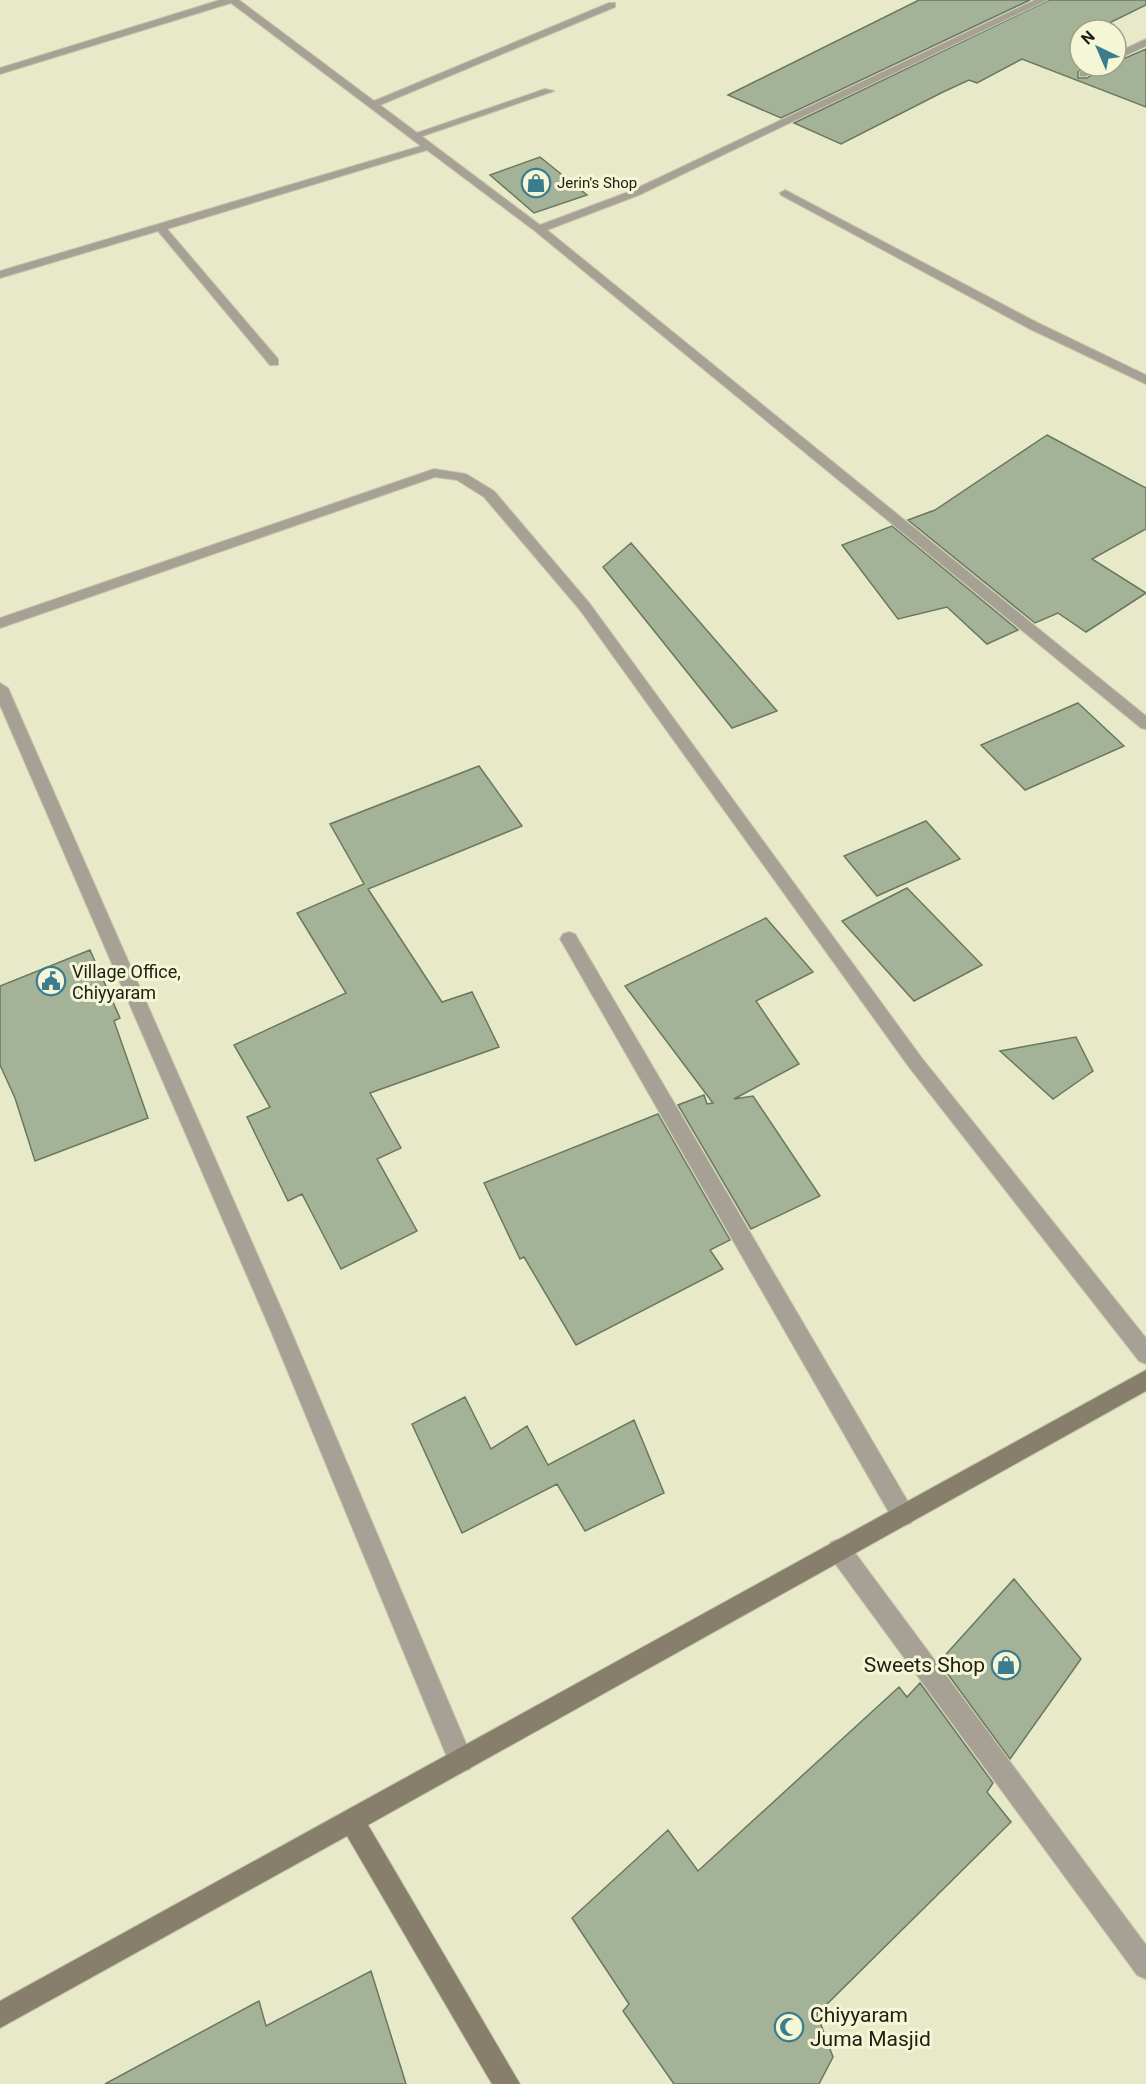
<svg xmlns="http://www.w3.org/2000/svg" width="1146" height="2084" viewBox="0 0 1146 2084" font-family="Roboto,sans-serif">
<rect width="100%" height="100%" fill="#e7e9c9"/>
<path fill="#a4b397" stroke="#6a785e" stroke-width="1.5" d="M919,0H1030L781,118L728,95Z
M1049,0H1146V5L1095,30H1080V66H1086L1078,72V78H1087L1105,66H1116V62L1146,49V107L1022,59L977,83L969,80L943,92L841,144L794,123Z
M540,157L587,195L534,213L490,175Z
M1047,435L1146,488V529L1092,559L1146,593L1086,632L1058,613L1035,623L908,520L935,510Z
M892,526L1018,630L987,644L947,607L898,619L842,545Z
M631,543L777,711L732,728L603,567Z
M1078,703L1124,746L1025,790L981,745Z
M479,766L522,826L368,889L442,1002L472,992L499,1047L370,1093L401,1148L377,1159L417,1231L341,1269L302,1194L288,1201L247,1117L270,1107L234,1045L346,993L297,913L364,884L330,824Z
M926,821L960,859L877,896L844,856Z
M907,888L982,965L914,1001L842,921Z
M766,918L813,972L756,1001L799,1064L734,1099L753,1096L820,1196L751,1229L678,1105L704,1095L707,1104L713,1103L625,986Z
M90,950L120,1018L114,1021L148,1118L35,1161L15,1098L0,1065V986Z
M1076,1037L1093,1071L1053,1099L1000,1051Z
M658,1114L730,1240L710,1250L723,1269L576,1345L524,1257L520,1259L484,1183Z
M465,1397L491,1449L527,1426L548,1465L634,1420L664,1493L585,1531L557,1484L462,1533L412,1424Z
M1014,1579L1081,1659L1010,1759L939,1662Z
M920,1683L993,1783L987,1792L1011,1822L817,2014L833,2057L819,2084H674L623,2011L629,2004L572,1918L668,1830L698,1871L899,1687L907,1697Z
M371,1971L406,2084H105L259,2001L266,2026Z"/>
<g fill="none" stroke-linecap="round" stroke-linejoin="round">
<g stroke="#c3c5a9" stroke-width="2">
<path id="lane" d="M545,89L554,91L417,138L408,136Z
M569,932L575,934L911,1507L914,1515L911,1523L903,1526L895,1523L563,944L560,939L563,934Z"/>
</g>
<g stroke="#c3c5a9" stroke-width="2">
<path id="street" d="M220,0H239L374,101L609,3H615V7L380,105L540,225L631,191L1035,0H1047L639,195L547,230L1146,716V729L1141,728L535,231L427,150L167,229L278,359V365H270L158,231L0,278V271L421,146L231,3L0,74V68Z
M1146,39V46L1116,60V53Z
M1091,66H1103L1086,76H1080V72Z
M785,190L1038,323L1146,375V384L1030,329L781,195L780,193Z
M434,469L466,474L494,491L590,604L921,1057L1146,1338V1364L1139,1361L909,1067L580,610L484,497L457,480L435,477L0,628V618Z
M0,683L8,688L291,1331L473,1760L470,1769L461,1772L452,1769L271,1331L0,705Z
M839,1539L847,1542L1146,1945V1979L1137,1975L831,1558L828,1550L831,1542Z"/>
</g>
<g stroke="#c3c5a9" stroke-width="2">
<path id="secondary" d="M1146,1370V1391L368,1825L520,2084H492L347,1836L0,2028V2001Z"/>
</g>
<use href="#lane" fill="#a6a194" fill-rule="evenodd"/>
<use href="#street" fill="#a6a194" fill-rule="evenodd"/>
<use href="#secondary" fill="#877f6c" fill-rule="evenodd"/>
</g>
<defs>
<g id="shop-ring" transform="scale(1.5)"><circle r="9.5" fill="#f5f6d6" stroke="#3b7c8e" stroke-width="1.5"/><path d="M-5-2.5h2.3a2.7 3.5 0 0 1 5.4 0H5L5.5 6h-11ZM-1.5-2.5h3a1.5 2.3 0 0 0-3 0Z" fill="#3b7c8e"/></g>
<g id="civic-ring" transform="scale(1.5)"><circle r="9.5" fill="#f5f6d6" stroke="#3b7c8e" stroke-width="1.5"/><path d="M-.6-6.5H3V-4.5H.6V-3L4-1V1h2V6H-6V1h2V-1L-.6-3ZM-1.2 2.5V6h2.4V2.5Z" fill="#3b7c8e"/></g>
<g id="mosque-ring" transform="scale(1.5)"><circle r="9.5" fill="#f5f6d6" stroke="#3b7c8e" stroke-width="1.5"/><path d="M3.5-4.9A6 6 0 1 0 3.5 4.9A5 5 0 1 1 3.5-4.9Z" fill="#3b7c8e"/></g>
</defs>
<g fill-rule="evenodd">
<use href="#shop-ring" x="536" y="183"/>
<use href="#civic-ring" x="51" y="981"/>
<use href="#shop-ring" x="1006" y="1665"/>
<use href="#mosque-ring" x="789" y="2027"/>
</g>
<g text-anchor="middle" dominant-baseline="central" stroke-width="6" stroke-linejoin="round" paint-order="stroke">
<g font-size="15" fill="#202115" stroke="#f5f6d6" text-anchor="start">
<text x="557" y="183">Jerin's Shop</text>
</g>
<g font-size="18" fill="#202115" stroke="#f5f6d6" text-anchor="start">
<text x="72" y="971">Village Office,<tspan x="72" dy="21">Chiyyaram</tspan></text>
</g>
<g font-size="21" fill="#202115" stroke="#f5f6d6" text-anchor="end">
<text x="985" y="1665">Sweets Shop</text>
<text x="810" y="2015" text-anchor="start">Chiyyaram<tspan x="810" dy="24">Juma Masjid</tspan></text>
</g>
</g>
<g transform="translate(1098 48) rotate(316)"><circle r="28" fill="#f5f6d6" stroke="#a0a189" stroke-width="1.5"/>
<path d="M0-4.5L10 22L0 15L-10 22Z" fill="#3b7c8e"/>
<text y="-9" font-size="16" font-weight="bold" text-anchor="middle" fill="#202115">N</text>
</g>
</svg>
